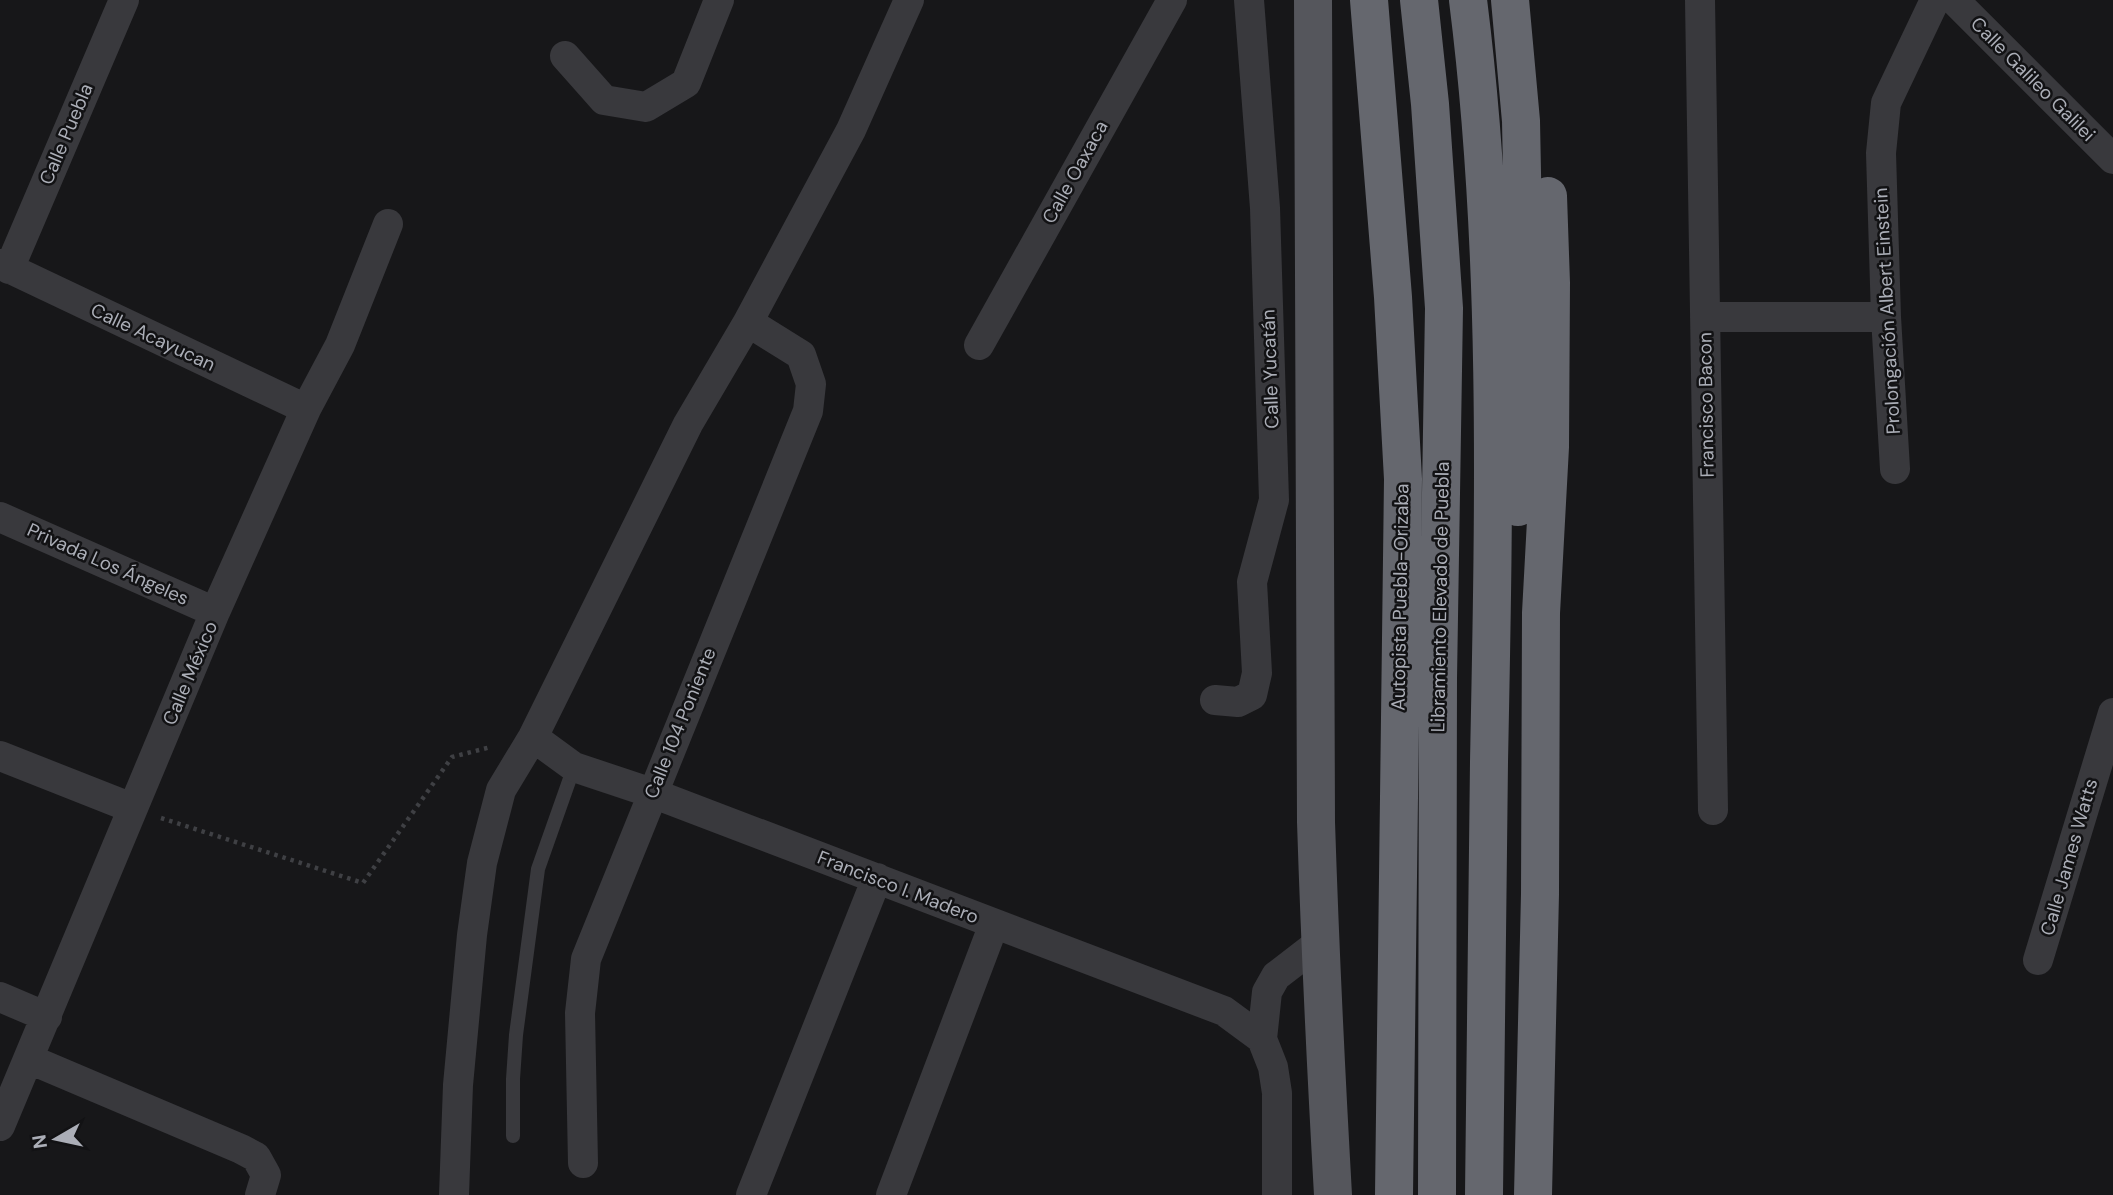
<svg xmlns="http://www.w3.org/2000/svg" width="2113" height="1195" viewBox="0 0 2113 1195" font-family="'DM Sans',sans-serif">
<rect width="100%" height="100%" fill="#171719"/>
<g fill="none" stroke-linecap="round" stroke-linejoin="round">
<path stroke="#3f4044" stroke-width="4.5" stroke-dasharray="3.5 5" stroke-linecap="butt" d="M161,818L363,883L452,757L491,747"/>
<path stroke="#39393d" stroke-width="14" d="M513,1136V1079L516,1035L538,869L574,767"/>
<path stroke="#39393d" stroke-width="30" d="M1700,0L1713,810
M1954,0L2113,159
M565,56L604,100L646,107L686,83L719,0
M0,264L306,409
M9,269L124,0
M1705,317H1886
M979,345L1172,0
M1895,469L1886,317L1881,153L1886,103L1935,0
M0,517L215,612
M1215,700L1238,702L1252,695L1257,673L1252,582L1274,500L1265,208L1249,0
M533,737L574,767L652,793L1224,1011L1262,1039
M0,756L132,808
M2038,960L2113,713
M0,997L47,1017
M29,1059L241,1149L256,1157L266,1175L260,1195
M0,1126L215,612L306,409L340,345L388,224
M583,1163L580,1013L586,959L808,411L811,384L801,355L748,322
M454,1195L458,1085L472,935L482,863L501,790L533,737L688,424L748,322L851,130L909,0
M751,1195L877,878
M891,1195L994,924
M1277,1195V1093L1273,1067L1262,1039L1267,992L1276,976L1319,943"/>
<path stroke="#55565c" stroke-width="38" d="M1313,0L1316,822C1320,946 1326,1071 1333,1195"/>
<path stroke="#65676e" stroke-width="38" d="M1369,0L1393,297L1403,479L1394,1195
M1419,0L1430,104L1444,308L1438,679L1437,1195
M1468,0C1500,252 1494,509 1489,762C1486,907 1485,1051 1484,1195
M1510,0L1521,121L1523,224L1518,507
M1533,1195L1540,894L1541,613L1550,447L1551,283L1548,196"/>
</g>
<g text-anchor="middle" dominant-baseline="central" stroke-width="5" stroke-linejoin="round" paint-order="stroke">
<g font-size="19" fill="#abaeb7" stroke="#121214">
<text transform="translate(2033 79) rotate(45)">Calle Galileo Galilei</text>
<text transform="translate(66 134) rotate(-67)">Calle Puebla</text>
<text transform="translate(1075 172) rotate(-61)">Calle Oaxaca</text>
<text transform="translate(1887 311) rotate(-93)">Prolongación Albert Einstein</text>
<text transform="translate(153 337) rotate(25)">Calle Acayucan</text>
<text transform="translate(1270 369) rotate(-92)">Calle Yucatán</text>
<text transform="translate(1706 405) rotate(-91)">Francisco Bacon</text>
<text transform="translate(108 564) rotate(24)">Privada Los Ángeles</text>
<text transform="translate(1400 597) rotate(-89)">Autopista Puebla-Orizaba</text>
<text transform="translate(1440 597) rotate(-89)">Libramiento Elevado de Puebla</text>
<text transform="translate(190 673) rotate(-67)">Calle México</text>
<text transform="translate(680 723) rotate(-68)">Calle 104 Poniente</text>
<text transform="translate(2069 857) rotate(-74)">Calle James Watts</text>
<text transform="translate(898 887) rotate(21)">Francisco I. Madero</text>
</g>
</g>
<g transform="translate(56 1139) rotate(261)" stroke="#121214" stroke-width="5" paint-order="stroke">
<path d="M0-5L12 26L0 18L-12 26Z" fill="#abaeb7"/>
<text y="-10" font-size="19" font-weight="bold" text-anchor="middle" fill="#abaeb7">N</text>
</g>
</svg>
